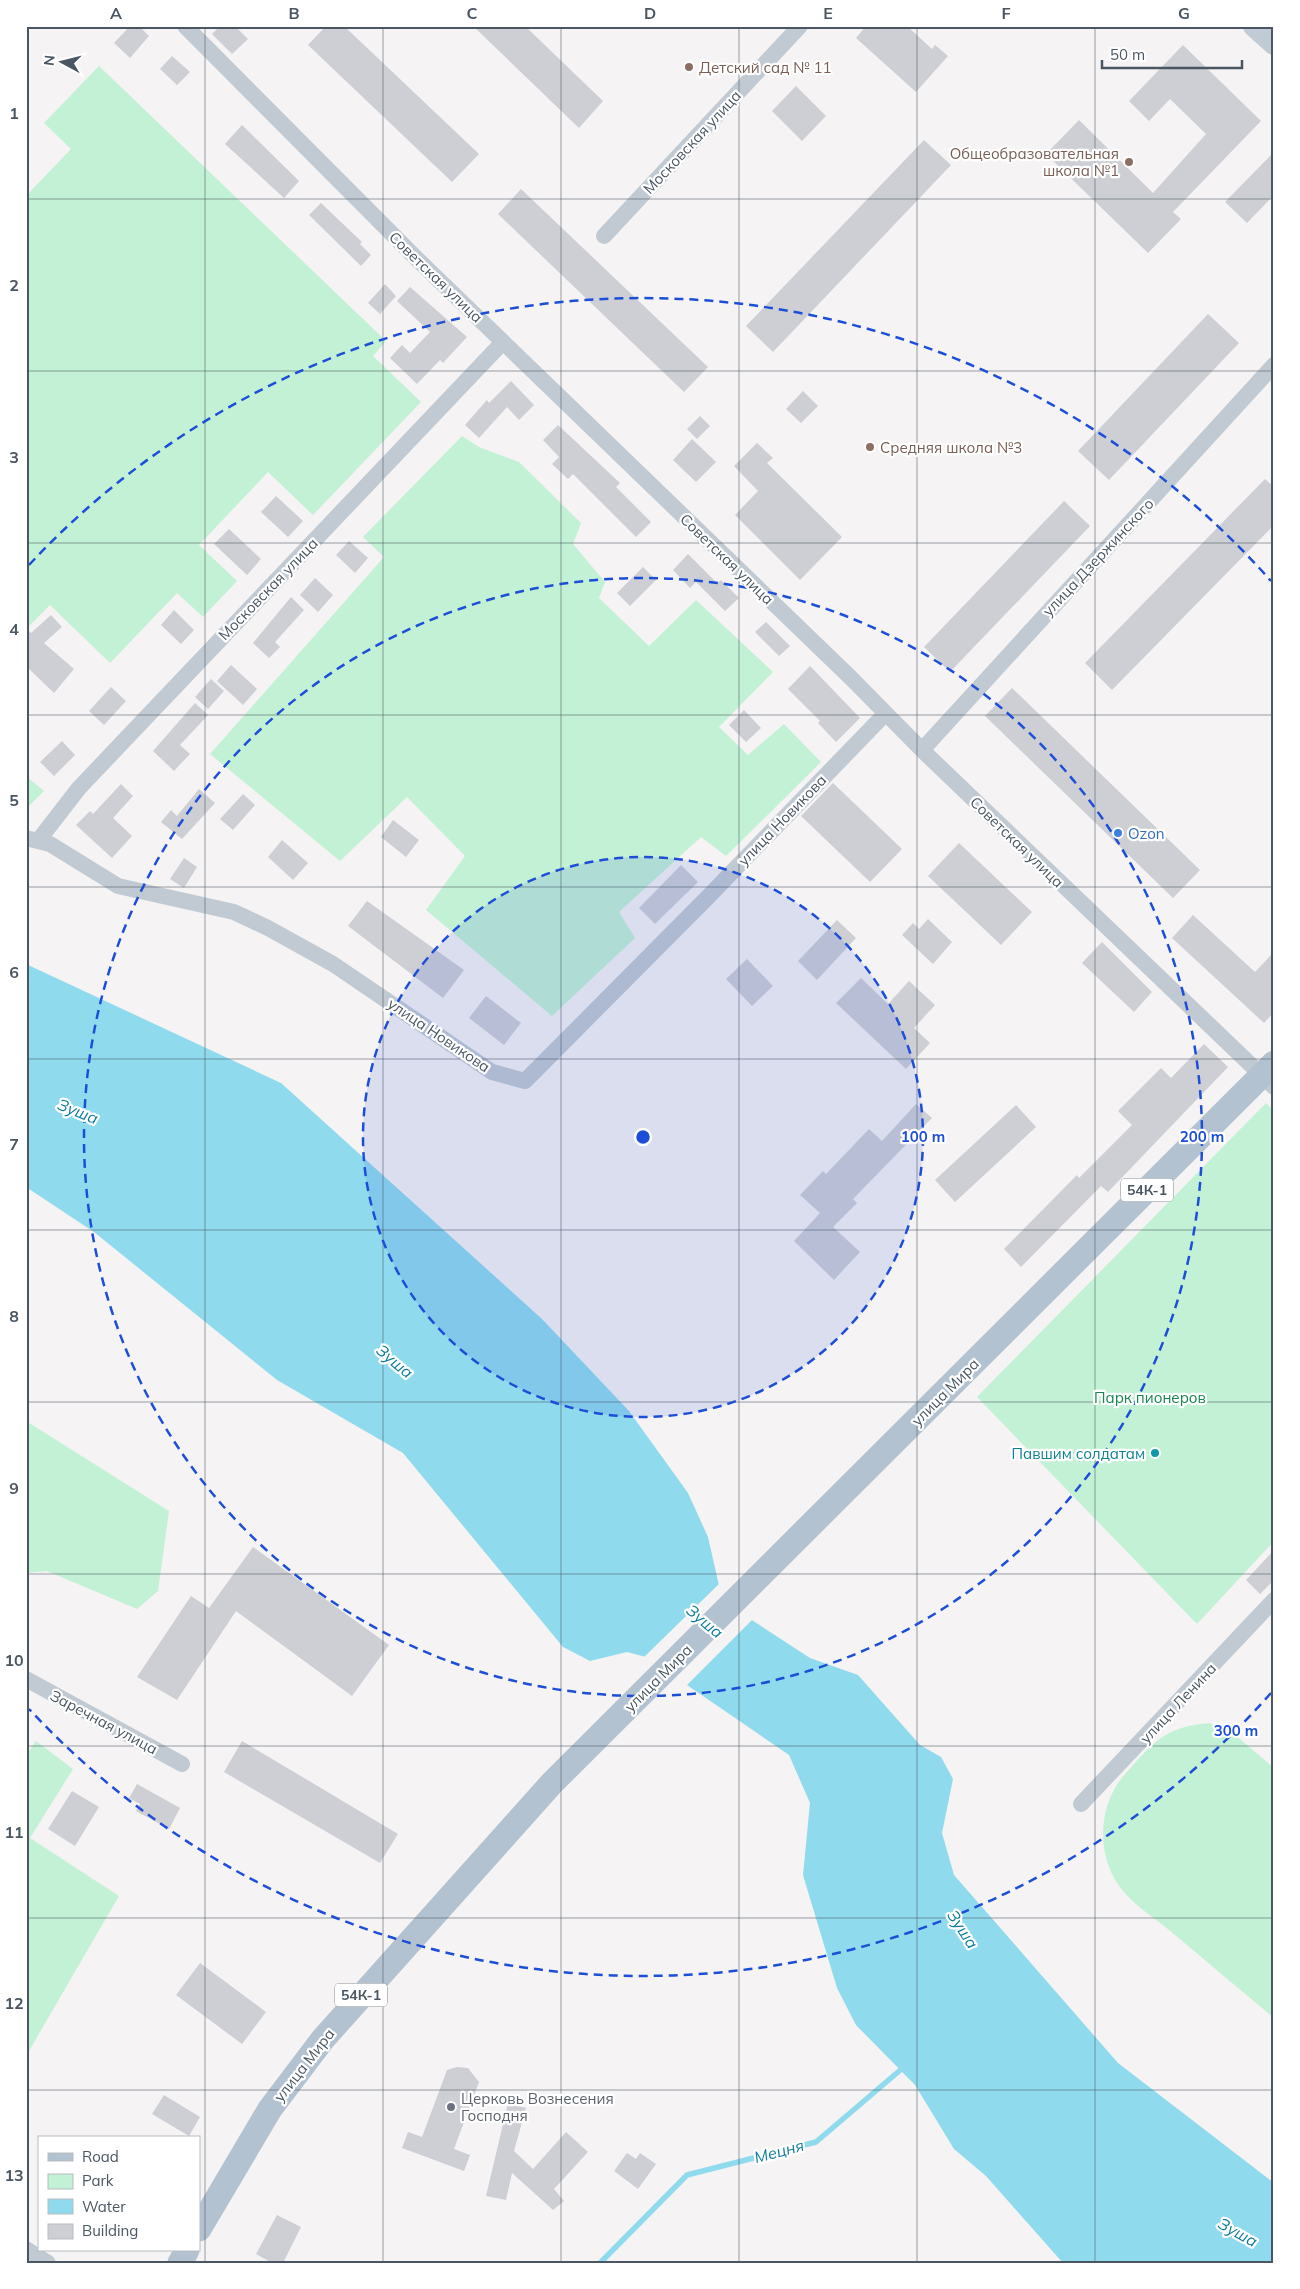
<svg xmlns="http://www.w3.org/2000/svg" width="1300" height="2289" viewBox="0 0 1300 2289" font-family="Mulish,sans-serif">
<rect width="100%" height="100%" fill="#f5f3f3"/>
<path fill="#c3f1d5" d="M99,66L386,341L373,356L421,402L313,515L268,472L199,545L237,581L203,617L177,593L110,663L50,605L26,629V196L71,149L44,123Z
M462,436L479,447L519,462L581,523L573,544L605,582L599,598L649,646L696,600L773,672L719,727L748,755L784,724L821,762L726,856L701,837L619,912L635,938L552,1016L426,910L465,856L407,797L340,861L210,754L384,557L363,537Z
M26,776L44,791L26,809Z
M1266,1103L1274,1111V1541L1197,1624L977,1397Z
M26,1421L169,1511L158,1591L137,1609L47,1571L26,1573Z
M1210,1723L1234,1734L1274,1768V2018C1239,1989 1204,1959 1169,1930C1155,1918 1135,1906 1123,1891C1095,1858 1097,1804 1126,1773C1155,1741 1164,1727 1210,1723Z
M36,1741L73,1769L30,1838L119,1896L26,2056V1755Z"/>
<path fill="#90daee" d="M26,964L281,1083L542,1319L629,1411L688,1493L708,1537L720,1590L735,1609L810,1658L858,1675L920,1745L941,1757L953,1779L942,1833L954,1875L1118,2063L1274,2183V2263H1063L986,2176L954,2149L915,2085L856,2025L837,1988L803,1875L810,1803L789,1755L646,1657L627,1652L590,1661L563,1647L403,1453L277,1380L94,1232L26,1187Z"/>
<path fill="#f5f3f3" d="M721,1582L723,1589L737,1607L754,1618L685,1687L642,1659Z"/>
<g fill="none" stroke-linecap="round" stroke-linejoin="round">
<path stroke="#90daee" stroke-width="5.5" d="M600,2263L687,2175L816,2142L905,2066"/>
</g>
<path fill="#cdcfd5" d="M130,26H139L149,36L130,58L114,43Z
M220,26H235L248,39L232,54L212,34Z
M326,26H344L479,154L452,182L308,45Z
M473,26H525L603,101L579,128Z
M866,26H907L932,49L935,45L948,56L916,92L856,38Z
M1183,45L1261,121L1173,212L1181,219L1148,253L1046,154L1079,120L1153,193L1206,134L1170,99L1149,121L1129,101Z
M172,56L190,72L177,85L160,69Z
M796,86L826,116L802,141L772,111Z
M242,125L299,181L284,198L225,144Z
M924,140L951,165L773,352L746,326Z
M1274,152V195L1247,223L1225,202Z
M521,189L708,367L684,392L498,214Z
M321,203L362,242L360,244L371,255L361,266L309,215Z
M385,284L396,296L380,314L368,303Z
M410,287L467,337L443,363L440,360L417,384L390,358L402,345L410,353L430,332L397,301Z
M1208,314L1239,343L1109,480L1078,451Z
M511,381L534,405L519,420L507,407L479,438L465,425L487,400L489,403Z
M803,391L818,406L801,423L786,409Z
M700,416L710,426L697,439L687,429Z
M558,425L620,483L616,487L651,522L636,537L573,474L568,479L552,464L559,457L543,440Z
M692,439L716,462L696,482L673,460Z
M757,443L773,458L767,463L842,537L800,580L735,515L758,491L734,466Z
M1265,479L1274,487V525L1112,690L1085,663Z
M276,496L303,521L288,537L261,512Z
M1064,501L1090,526L950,672L924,647Z
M229,529L261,559L247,575L214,544Z
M349,541L368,558L355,573L336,555Z
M688,554L717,583L721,580L739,598L725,611L696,582L690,588L673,570Z
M643,567L656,580L630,606L617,593Z
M315,578L333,595L318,612L300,595Z
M291,597L304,610L275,642L280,647L269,658L253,643Z
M174,610L194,630L181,644L161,625Z
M51,615L62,627L44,643L74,669L54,693L26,666V628L31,633Z
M766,622L790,646L779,656L755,632Z
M231,665L257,689L243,705L217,681Z
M810,666L860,718L836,742L818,723L820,721L788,689Z
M211,679L224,691L208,709L195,697Z
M111,687L126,701L104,725L89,711Z
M1012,688L1200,870L1173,898L985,716Z
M195,703L208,715L180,745L190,754L174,771L153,751Z
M744,710L761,728L746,742L729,725Z
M62,741L75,755L54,776L40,762Z
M833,783L902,849L870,882L801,816Z
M121,784L133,796L113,818L132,836L112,858L76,825L90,811L93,814Z
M199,789L215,803L182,839L161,822L171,810L177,816Z
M243,794L255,805L233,830L220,819Z
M393,820L419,840L406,857L381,837Z
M282,840L308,863L293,880L268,857Z
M959,843L1032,912L1001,945L928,876Z
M184,858L197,867L184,888L170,879Z
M681,865L698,882L655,924L639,908Z
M367,901L464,970L443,998L348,926Z
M1193,915L1255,972L1274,952V1012L1264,1023L1172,938Z
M928,919L952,942L933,964L902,935L913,923L919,929Z
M837,920L856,938L817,980L798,961Z
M1102,942L1152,992L1134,1012L1082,963Z
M747,959L773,986L752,1006L726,979Z
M861,978L888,1004L909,981L935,1005L914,1028L930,1043L906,1069L836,1003Z
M486,996L521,1023L504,1045L469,1018Z
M1204,1044L1228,1067L1108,1192L1101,1186L1021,1267L1004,1249L1077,1175L1079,1178L1132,1125L1118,1111L1161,1068L1171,1078Z
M916,1104L932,1118L853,1199L857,1203L833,1227L860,1252L834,1280L794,1241L820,1213L800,1195L823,1171L826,1174L869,1129L882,1141Z
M1016,1105L1036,1127L955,1202L935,1180Z
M253,1547L389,1645L352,1696L236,1611L177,1700L137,1677L191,1596L209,1608Z
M1274,1550V1580L1260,1594L1246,1580Z
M242,1741L398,1834L380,1863L224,1772Z
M137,1784L180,1808L169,1829L136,1811L140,1804L129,1798Z
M72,1791L99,1807L75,1846L48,1829Z
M200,1963L266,2012L242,2044L176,1995Z
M457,2067L468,2068L479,2082L454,2149L470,2155L464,2171L402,2148L408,2132L422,2137L447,2070Z
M164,2095L200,2117L189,2136L152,2114Z
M508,2103L526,2108L514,2151L533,2169L566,2132L588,2152L554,2189L564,2201L553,2210L512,2173L506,2200L486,2196Z
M627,2153L636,2159L640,2153L656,2164L638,2189L614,2171Z
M277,2215L301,2227L283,2263H272L256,2254Z"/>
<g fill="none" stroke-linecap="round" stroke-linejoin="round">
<path stroke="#c1cad2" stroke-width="16" d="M185,26L415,257L851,678L922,750L1274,1087
M604,236L800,26
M922,750L1274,365
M26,838L50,844L118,886L234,912L268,928L333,964L492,1072L525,1081L706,899L885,714
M38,841L79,788L503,342
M26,1679L182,1764
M1081,1804L1274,1600
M26,2249L48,2263"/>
<path stroke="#c1cbd6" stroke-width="22" d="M1254,26L1274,44"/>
<path stroke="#b3c2d1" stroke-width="25" d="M199,2229L270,2109L323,2039L552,1783L1274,1063
M180,2263L187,2250"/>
</g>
<path fill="none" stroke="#4a5661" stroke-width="1" stroke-opacity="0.55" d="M205,26V2263M383,26V2263M561,26V2263M739,26V2263M917,26V2263M1095,26V2263M26,199H1274M26,371H1274M26,543H1274M26,715H1274M26,887H1274M26,1059H1274M26,1230H1274M26,1402H1274M26,1574H1274M26,1746H1274M26,1918H1274M26,2090H1274"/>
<circle cx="643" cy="1137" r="280" fill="#1d4ed8" fill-opacity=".12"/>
<g fill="none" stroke="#1d4ed8" stroke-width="2.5" stroke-dasharray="9 6">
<circle cx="643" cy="1137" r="280"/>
<circle cx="643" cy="1137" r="559"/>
<path d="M1271 1693A839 839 0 0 1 29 1709M29 565A839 839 0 0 1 1271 581"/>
</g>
<g fill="#8d6e63" stroke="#fff" stroke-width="2">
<circle cx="689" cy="67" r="5"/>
<circle cx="1129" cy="162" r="5"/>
<circle cx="870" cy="447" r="5"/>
</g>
<circle fill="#3f7fe0" stroke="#fff" stroke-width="2" cx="1118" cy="833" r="5"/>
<circle fill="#0f9aa8" stroke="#fff" stroke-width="2" cx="1155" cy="1453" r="5"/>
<circle fill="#6b7280" stroke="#fff" stroke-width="2" cx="451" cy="2107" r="5"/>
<g text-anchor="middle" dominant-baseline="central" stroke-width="4.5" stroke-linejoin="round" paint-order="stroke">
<g fill="#fff" stroke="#808990" stroke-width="1">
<rect x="1121" y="1178.5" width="52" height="23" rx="4"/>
<rect x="335" y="1983.5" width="52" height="23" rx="4"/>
</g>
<g font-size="14" font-weight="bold" fill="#4a5661">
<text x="1147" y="1190">54К-1</text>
<text x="361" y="1995">54К-1</text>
</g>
<g font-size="15" fill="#785e54" stroke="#fff" text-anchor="start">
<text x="699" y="67">Детский сад № 11</text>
<text x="1119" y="153" text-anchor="end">Общеобразовательная<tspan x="1119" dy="17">школа №1</tspan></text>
<text x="880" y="447">Средняя школа №3</text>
</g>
<g font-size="15" fill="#4a5661" stroke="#fff">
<text transform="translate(692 142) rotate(-47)">Московская улица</text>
<text transform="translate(436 277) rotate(44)">Советская улица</text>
<text transform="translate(1098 557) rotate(-47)">улица Дзержинского</text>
<text transform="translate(727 559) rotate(44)">Советская улица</text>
<text transform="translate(268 589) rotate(-46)">Московская улица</text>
<text transform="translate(782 820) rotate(-46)">улица Новикова</text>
<text transform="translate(1017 842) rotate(44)">Советская улица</text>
<text transform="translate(439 1035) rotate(34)">улица Новикова</text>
<text transform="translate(945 1392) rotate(-45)">улица Мира</text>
<text transform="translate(658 1678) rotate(-45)">улица Мира</text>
<text transform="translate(1178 1703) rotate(-47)">улица Ленина</text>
<text transform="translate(104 1722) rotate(28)">Заречная улица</text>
<text transform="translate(304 2065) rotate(-52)">улица Мира</text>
</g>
<g font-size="15" fill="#366cbe" stroke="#fff" text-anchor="start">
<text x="1128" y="833">Ozon</text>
</g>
<g font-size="15" fill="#17864f" stroke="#fff">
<text x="1150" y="1397">Парк пионеров</text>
</g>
<g font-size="15" fill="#0d838f" stroke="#fff" text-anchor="end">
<text x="1145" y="1453">Павшим солдатам</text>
</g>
<g font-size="15" fill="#5b616d" stroke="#fff" text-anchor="start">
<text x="461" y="2098">Церковь Вознесения<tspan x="461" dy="17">Господня</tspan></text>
</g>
<g font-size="16" font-style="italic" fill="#0c7c9b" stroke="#fff">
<text transform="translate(78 1111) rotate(22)">Зуша</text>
<text transform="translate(395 1361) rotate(40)">Зуша</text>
<text transform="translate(705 1621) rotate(40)">Зуша</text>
<text transform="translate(963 1929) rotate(57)">Зуша</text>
<text transform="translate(779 2151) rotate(-15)">Мецня</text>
<text transform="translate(1238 2232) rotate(29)">Зуша</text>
</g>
</g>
<circle cx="643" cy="1137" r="8" fill="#1d4ed8" stroke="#fff" stroke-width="2.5"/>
<g font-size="15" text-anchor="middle" font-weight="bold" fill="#1d4ed8" stroke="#fff" stroke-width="4.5" stroke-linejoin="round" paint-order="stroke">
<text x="923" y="1142">100 m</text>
<text x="1202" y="1142">200 m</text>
<text x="1236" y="1736">300 m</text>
</g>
<rect width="1300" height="2289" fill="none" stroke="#ffffff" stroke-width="55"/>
<rect x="38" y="2136" width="162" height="115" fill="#ffffff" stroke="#b7bbc0"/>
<rect x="48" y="2153" width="25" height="8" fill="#b3c2d1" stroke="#b7bbc0"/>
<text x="82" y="2162" font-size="15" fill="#4a5661">Road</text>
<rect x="48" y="2174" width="25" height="15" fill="#c3f1d5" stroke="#b7bbc0"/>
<text x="82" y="2186" font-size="15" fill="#4a5661">Park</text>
<rect x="48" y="2199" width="25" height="15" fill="#90daee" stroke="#b7bbc0"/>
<text x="82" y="2212" font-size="15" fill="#4a5661">Water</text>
<rect x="48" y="2224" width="25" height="15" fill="#cdcfd5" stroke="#b7bbc0"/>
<text x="82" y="2236" font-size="15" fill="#4a5661">Building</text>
<g transform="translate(62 62) rotate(277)" stroke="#ffffff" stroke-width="4" paint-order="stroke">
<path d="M0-4L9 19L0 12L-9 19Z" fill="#4a5661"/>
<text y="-8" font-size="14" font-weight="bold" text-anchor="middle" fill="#4a5661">N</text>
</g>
<path d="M1102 60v8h140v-8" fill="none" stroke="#4a5661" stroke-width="2.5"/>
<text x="1110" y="60" font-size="15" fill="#4a5661" stroke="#ffffff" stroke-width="4" paint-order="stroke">50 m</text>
<rect x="28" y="28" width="1244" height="2234" fill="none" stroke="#4a5661" stroke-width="2"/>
<g font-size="16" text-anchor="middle" font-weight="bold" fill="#4a5661">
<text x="116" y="19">A</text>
<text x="294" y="19">B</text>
<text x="472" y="19">C</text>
<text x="650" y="19">D</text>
<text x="828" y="19">E</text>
<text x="1006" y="19">F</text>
<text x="1184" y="19">G</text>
<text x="14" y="119">1</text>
<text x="14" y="291">2</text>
<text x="14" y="463">3</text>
<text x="14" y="635">4</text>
<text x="14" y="806">5</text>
<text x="14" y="978">6</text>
<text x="14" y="1150">7</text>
<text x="14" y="1322">8</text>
<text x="14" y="1494">9</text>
<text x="14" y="1666">10</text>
<text x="14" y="1838">11</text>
<text x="14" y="2009">12</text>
<text x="14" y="2181">13</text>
</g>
</svg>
